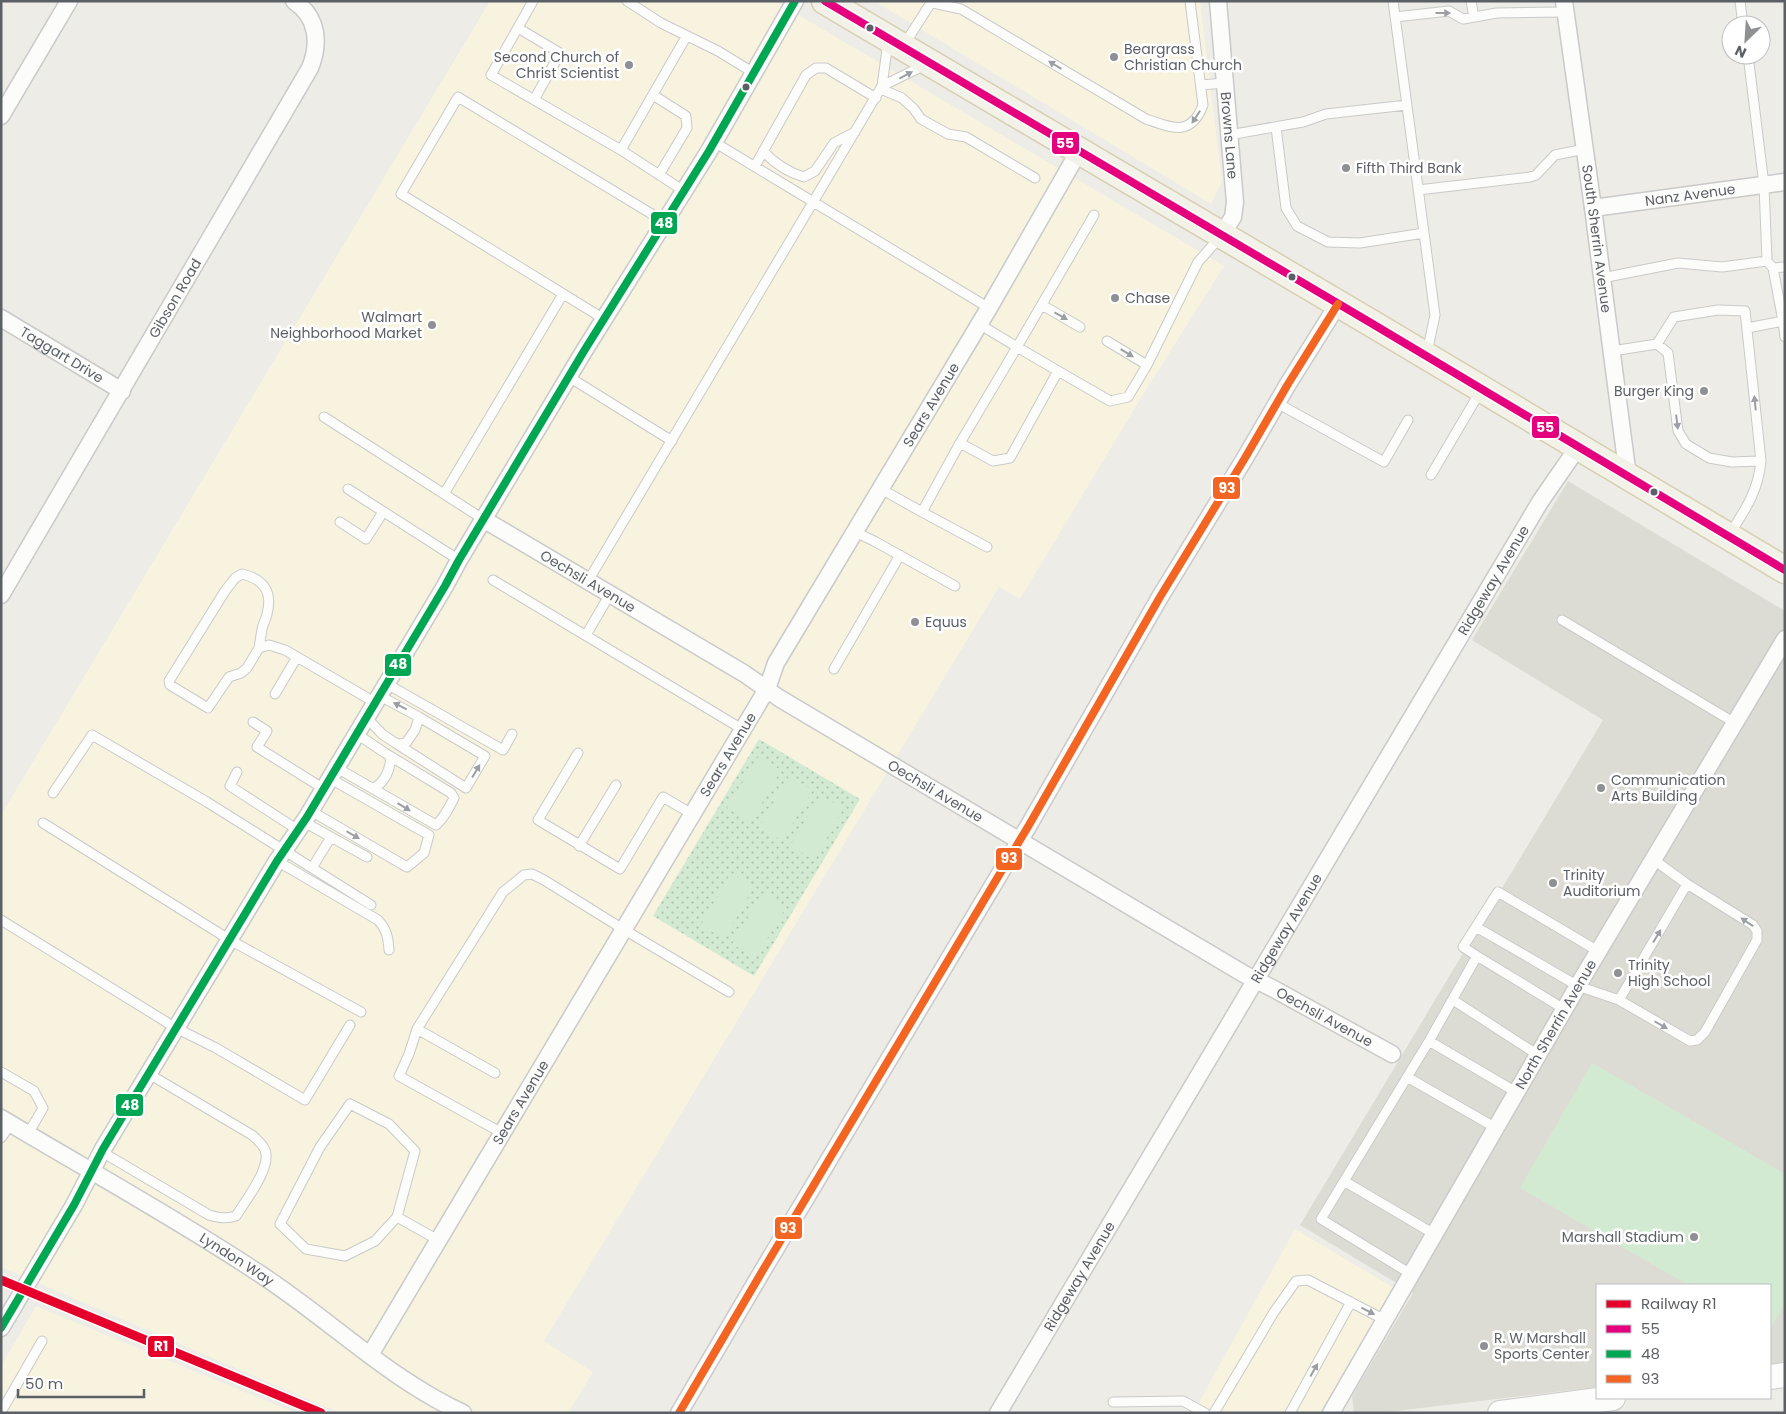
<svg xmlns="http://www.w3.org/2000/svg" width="1786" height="1414" viewBox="0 0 1786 1414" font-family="Poppins,sans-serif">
<defs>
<pattern id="green-dots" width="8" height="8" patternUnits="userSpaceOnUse" patternTransform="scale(1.25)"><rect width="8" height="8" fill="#d3ead2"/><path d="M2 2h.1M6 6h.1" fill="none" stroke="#aec1ae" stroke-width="1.8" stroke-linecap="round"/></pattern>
</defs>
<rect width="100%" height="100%" fill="#edece6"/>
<path fill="#f7f3df" d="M490,1H775L1224,266L1141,398L1020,599L999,587L544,1341L593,1372L568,1413H340L1,1267V815Z
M874,1H1200L1222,182L1211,204Z
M1295,1229L1394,1288L1320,1413H1193Z
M36,1306L296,1413H1V1366Z"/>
<path fill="#dddcd4" d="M1568,481L1785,611V1357L1780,1365L1770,1366V1285H1597V1387L1379,1413H1354L1352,1396L1413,1293L1300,1225L1603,720L1472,640Z"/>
<path fill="url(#green-dots)" d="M759,739L860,799L754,976L653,916Z"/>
<path fill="#d3ead2" d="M758,757L781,770L751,822L727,808Z
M789,776L813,790L782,841L759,827Z
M820,795L844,808L814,860L790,846Z
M731,873L754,887L724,939L701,925Z
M763,893L786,907L756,958L732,944Z
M1592,1063L1785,1174V1303L1770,1329V1285H1688L1520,1188Z"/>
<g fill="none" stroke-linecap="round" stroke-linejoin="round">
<g stroke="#c9cac9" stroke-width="11">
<path id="lane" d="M533,1L491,75L621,150
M627,1L661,23L718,51L754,73
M1393,1L1435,315L1427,353
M1471,1L1474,17
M1740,1L1743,25
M933,3L961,9L1146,119C1172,128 1191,137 1203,105L1190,1
M1395,17L1449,11L1463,19L1497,13L1565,12
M518,28L560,53L534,100
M904,45L932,1
M1748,55L1764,185L1767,261L1773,268L1783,321
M1201,85L1225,83
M882,86L925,65
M881,89L902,98L914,109L921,119L948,134L966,137L1035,178
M653,95L686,116L687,128L659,175
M1276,127L1286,208L1297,226L1328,242L1360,243L1424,233
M1229,135L1303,122L1326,114L1407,105
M714,142L989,308
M763,151C775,164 787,172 804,177L815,171L834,143L855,132
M755,166L806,75L816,68H826L876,98
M1418,190L1530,177L1536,175L1555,155L1585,149
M684,191L621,150L686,37
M1773,268L1785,267
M1602,278L1678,263L1722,267L1767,261
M1042,305L1080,327
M604,319L401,194L458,97L665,222
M1747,328L1783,321L1785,337
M1107,341L1147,365
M1612,351L1657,344L1668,353L1678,431L1686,444L1709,458L1732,462L1761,461L1745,311L1718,310L1674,317L1657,344
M1058,371L1017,347L1094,215
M569,377L672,441
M1277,403L1384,462L1408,420
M324,417L483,519
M960,443L1017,347L979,324
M1431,475L1480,392
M348,489L459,560
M881,489L922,512L960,443L993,461L1010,458L1058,371L1110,401L1128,397L1147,365L1198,262L1221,236
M444,494L563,294
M922,512L987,547
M340,522L366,539L383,512
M855,532L874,541L955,586
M1729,535C1745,510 1758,492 1761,461
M493,580L742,729
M588,581L882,86L888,42
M1562,620L1735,723
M586,635L610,594
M259,648C260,642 261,635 262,629C263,624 266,619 267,614C273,591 263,579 242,574L235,578L225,591L169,681L170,685L208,708L229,677L241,673L247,668L259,648L269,645L285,650L376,703
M834,669L900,555
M387,684L503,750L512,734
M275,694L297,657
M367,718L382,734L397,744L406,743L415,730L419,717L380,696
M253,722L267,731L257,747L324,789
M397,744L466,788L485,756L419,717
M578,753L538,820L620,869L663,797L692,814
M337,768L436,825C444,818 449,808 454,798L451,793L385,753L357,734
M237,772L230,786L298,830
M373,789C385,782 390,770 391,757
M53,793L92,735L207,802L371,905
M311,811L407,867L424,853L429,835L331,779
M304,822L367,857
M43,823L230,940L361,1012
M579,846L616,785
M277,861L378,920C387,930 388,937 389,950
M312,868L331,837
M1,920L176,1028L216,1048L305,1100L350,1025
M1476,927L1578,986L1619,1000L1687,884L1654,860
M1477,956L1564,1009
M1453,1000L1538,1055
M1619,1000L1690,1041L1697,1040L1705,1032L1757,940V931L1753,925L1687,884
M417,1029L495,1073
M1429,1041L1516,1092
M1,1072L34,1091L43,1108L28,1134
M1407,1077L1496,1128
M502,1133L399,1076L409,1054L417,1029L503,892L524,875L532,874L544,880L623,929L729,992
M1,1138L11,1124
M102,1152L209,1215C219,1218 226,1219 236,1216C246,1200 272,1167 265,1150C263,1144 256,1139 252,1135L149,1074
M1344,1181L1434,1234
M397,1217L375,1241L345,1256L306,1249L280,1224L320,1147L350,1104L389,1124L415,1151L397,1217L438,1240
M1411,1274L1321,1219L1429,1041L1477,956L1463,947L1498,892L1598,951
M1113,1402L1183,1401L1205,1413
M1,1412L42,1341
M1214,1413L1274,1312L1296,1281L1308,1280L1385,1320
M1290,1413L1351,1302"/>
</g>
<g stroke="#c9cac9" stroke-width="19">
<g id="street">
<path id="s1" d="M1218,1L1235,202L1233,217L1221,236"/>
<path id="s2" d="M1564,1L1593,208L1628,477"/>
<path d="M1,116L69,1"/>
<path id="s3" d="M1593,208L1785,182"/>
<path id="s4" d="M1,318L122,391"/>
<path id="s5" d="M483,519L745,674L779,698L1244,974L1272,988L1392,1054"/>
<path id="s6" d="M1,595L310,68C320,43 318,17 294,1"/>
<path id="s7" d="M1,1118C86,1169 174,1217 257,1272C327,1317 387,1378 463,1413"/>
<path d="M1,1328L74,1205L103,1149L277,861L307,817L445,586L459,560L584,351L709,151L795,1"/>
<path id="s8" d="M370,1355L767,689L776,663L989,308L1079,151"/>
<path d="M679,1413L763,1270L1029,825L1160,597L1245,458L1288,384L1338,304"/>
<path id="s9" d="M998,1413L1540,502L1578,447"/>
<path id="s10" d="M1331,1413L1583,977L1785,639"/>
</g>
</g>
<g stroke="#cacbca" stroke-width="26">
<path id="secondary" d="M1770,1377L1785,1375
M1500,1413L1613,1398"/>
</g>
<g stroke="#d6cfb2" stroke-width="29">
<path id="primary" d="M825,1L1371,323L1785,570"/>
</g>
<use href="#lane" stroke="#fcfcfb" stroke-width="9"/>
<use href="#street" stroke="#fcfcfb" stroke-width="16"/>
<use href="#secondary" stroke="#fcfcfb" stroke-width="24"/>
<use href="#primary" stroke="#f3f2e8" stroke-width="26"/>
<g stroke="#fff" stroke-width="11">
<path id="bus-1" d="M825,1L1371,323L1785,570"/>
</g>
<g stroke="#fff" stroke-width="11">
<path id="bus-2" d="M1,1328L74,1205L103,1149L277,861L307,817L445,586L459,560L584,351L709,151L795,1"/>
</g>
<g stroke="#fff" stroke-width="11">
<path id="bus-3" d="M679,1413L763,1270L1029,825L1160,597L1245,458L1288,384L1338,304"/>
</g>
<use href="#bus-1" stroke="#e5007d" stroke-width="8"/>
<use href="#bus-2" stroke="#00a651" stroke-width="8"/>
<use href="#bus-3" stroke="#f26522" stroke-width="8"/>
<g stroke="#fff" stroke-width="12">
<path id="rail-1" d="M1,1280L321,1413"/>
</g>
<use href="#rail-1" stroke="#e4002b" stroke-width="9"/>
</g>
<defs><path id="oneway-solid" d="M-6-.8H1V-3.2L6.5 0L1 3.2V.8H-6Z" transform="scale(1.25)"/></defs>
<g fill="#9b9ea2">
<use href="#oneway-solid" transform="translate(1443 13)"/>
<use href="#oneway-solid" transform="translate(1055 65) rotate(-149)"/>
<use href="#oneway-solid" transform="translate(906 75) rotate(-28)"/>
<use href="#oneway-solid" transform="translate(1196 117) rotate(123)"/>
<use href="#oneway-solid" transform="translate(1061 316) rotate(29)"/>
<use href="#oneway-solid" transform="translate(1127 353) rotate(31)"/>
<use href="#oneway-solid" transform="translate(1755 403) rotate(-96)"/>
<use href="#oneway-solid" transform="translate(1677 422) rotate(83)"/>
<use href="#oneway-solid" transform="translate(400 706) rotate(-153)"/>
<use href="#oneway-solid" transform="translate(476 771) rotate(-59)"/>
<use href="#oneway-solid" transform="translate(404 807) rotate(31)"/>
<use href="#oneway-solid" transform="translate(353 835) rotate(30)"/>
<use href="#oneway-solid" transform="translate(1747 922) rotate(-146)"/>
<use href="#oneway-solid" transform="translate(1657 936) rotate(-59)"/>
<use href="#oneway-solid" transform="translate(1661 1025) rotate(30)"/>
<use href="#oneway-solid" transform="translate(1368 1311) rotate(27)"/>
<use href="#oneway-solid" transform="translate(1314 1370) rotate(-61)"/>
</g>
<g fill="#5b5f66" stroke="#fff" stroke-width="2">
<circle cx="870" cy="28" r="4.5"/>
<circle cx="746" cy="87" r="4.5"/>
<circle cx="1292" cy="277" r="4.5"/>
<circle cx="1654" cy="492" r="4.5"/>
</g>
<g fill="#8e9093" stroke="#fff" stroke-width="2">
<circle cx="1114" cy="57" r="5"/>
<circle cx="629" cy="65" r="5"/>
<circle cx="1346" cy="168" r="5"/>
<circle cx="1115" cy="298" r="5"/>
<circle cx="432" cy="325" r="5"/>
<circle cx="1704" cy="391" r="5"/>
<circle cx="915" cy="622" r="5"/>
<circle cx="1601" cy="788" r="5"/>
<circle cx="1553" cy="883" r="5"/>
<circle cx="1618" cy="973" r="5"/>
<circle cx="1694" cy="1237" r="5"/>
<circle cx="1484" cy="1346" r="5"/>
</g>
<g text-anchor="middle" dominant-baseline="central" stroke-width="5" stroke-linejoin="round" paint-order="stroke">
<g font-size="14" fill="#5b5f66" stroke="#fff" text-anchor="start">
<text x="1124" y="49">Beargrass<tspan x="1124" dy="16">Christian Church</tspan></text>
<text x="619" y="57" text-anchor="end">Second Church of<tspan x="619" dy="16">Christ Scientist</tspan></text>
<text x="1356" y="168">Fifth Third Bank</text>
<text x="1125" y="298">Chase</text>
<text x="422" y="317" text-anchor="end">Walmart<tspan x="422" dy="16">Neighborhood Market</tspan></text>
<text x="1694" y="391" text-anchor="end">Burger King</text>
<text x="925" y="622">Equus</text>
<text x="1611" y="780">Communication<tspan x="1611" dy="16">Arts Building</tspan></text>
<text x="1563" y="875">Trinity<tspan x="1563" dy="16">Auditorium</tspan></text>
<text x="1628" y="965">Trinity<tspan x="1628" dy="16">High School</tspan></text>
<text x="1684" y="1237" text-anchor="end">Marshall Stadium</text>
<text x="1494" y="1338">R. W Marshall<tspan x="1494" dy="16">Sports Center</tspan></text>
</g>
<g font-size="14" fill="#5b5f66" stroke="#fff">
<text stroke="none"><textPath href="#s1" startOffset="135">Browns Lane</textPath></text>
<text stroke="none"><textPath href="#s3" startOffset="98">Nanz Avenue</textPath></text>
<text stroke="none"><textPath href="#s2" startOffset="240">South Sherrin Avenue</textPath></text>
<text stroke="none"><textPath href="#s6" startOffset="344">Gibson Road</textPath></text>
<text stroke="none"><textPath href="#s4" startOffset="71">Taggart Drive</textPath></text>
<text stroke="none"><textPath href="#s8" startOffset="1104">Sears Avenue</textPath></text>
<text stroke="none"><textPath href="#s9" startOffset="969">Ridgeway Avenue</textPath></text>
<text stroke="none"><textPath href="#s5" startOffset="122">Oechsli Avenue</textPath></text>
<text stroke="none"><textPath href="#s8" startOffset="699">Sears Avenue</textPath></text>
<text stroke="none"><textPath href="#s5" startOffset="528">Oechsli Avenue</textPath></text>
<text stroke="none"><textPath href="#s9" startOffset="564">Ridgeway Avenue</textPath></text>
<text stroke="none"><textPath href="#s5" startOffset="978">Oechsli Avenue</textPath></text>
<text stroke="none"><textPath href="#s10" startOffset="449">North Sherrin Avenue</textPath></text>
<text stroke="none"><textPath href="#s8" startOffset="294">Sears Avenue</textPath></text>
<text stroke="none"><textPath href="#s7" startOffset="275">Lyndon Way</textPath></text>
<text stroke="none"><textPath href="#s9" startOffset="159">Ridgeway Avenue</textPath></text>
</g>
</g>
<g stroke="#fff" stroke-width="2">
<rect x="1051" y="131" width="29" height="24" rx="5" fill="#e5007d"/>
<rect x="650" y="211" width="28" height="24" rx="5" fill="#00a651"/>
<rect x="1531" y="415" width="29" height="24" rx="5" fill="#e5007d"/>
<rect x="1212" y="476" width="29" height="24" rx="5" fill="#f26522"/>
<rect x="384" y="653" width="28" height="24" rx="5" fill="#00a651"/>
<rect x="995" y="847" width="28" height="24" rx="5" fill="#f26522"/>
<rect x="115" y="1093" width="29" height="24" rx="5" fill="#00a651"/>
<rect x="774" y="1216" width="29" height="24" rx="5" fill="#f26522"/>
<rect x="147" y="1335" width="28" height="23" rx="5" fill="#e4002b"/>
</g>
<g font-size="14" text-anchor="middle" font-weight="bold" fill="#fff">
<text x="1065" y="148">55</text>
<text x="664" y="228">48</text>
<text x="1545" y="432">55</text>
<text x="1227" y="493">93</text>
<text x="398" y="669">48</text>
<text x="1009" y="863">93</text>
<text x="130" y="1110">48</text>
<text x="788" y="1233">93</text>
<text x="161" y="1351">R1</text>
</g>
<rect width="1786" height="1414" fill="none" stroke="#5b5f66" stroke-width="5"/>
<rect x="1596" y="1284" width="175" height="115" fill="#ffffff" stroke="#bdbfc2"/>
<rect x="1606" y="1300" width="25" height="8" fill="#e4002b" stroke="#bdbfc2"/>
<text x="1641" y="1309" font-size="15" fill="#5b5f66">Railway R1</text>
<rect x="1606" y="1325" width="25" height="8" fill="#e5007d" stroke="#bdbfc2"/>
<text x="1641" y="1334" font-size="15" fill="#5b5f66">55</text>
<rect x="1606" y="1350" width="25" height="8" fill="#00a651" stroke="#bdbfc2"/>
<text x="1641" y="1359" font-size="15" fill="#5b5f66">48</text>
<rect x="1606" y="1375" width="25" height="8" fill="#f26522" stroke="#bdbfc2"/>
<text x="1641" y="1384" font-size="15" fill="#5b5f66">93</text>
<g transform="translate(1746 40) rotate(205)"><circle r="24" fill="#ffffff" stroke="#bdbfc2"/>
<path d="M0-4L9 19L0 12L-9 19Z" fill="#8e9093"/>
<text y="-8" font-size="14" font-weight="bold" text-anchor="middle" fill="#5b5f66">N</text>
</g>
<path d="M18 1389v8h126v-8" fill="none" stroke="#5b5f66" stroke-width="2.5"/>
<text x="25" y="1389" font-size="15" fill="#5b5f66" stroke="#ffffff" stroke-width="4" paint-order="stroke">50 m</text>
</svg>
